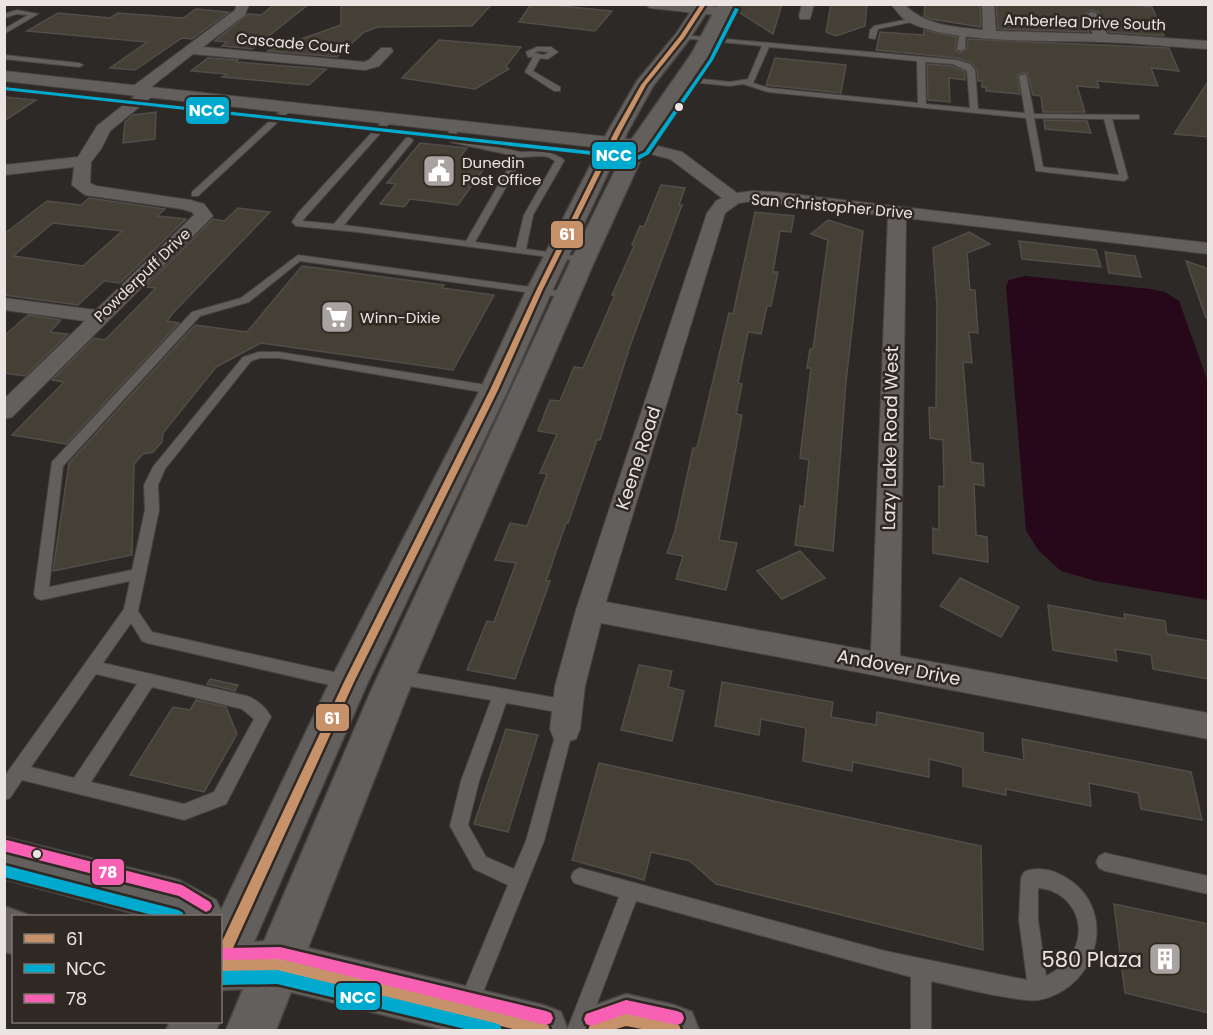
<svg xmlns="http://www.w3.org/2000/svg" width="1213" height="1035" viewBox="0 0 1213 1035" font-family="Poppins,sans-serif">
<rect width="100%" height="100%" fill="#2c2926"/>
<path fill="#27071a" d="M1025,276L1150,289L1165,292L1179,301L1208,382V600L1096,581L1061,571L1038,550L1026,530L1006,286L1009,280Z"/>
<path fill="#454036" stroke="#504d4a" stroke-width="1.5" fill-rule="evenodd" d="M275,4H309L252,49L222,46L227,42L215,41L248,14L261,15Z
M341,4H492L472,26L378,27L364,32L337,57L267,51L341,25Z
M531,4H541L612,11L595,31L519,22Z
M736,4H782L773,34L734,9Z
M831,4H867L865,26L836,36L826,32Z
M925,4H980L981,27L931,19L924,16Z
M996,4H1126L1152,7L1164,36L1108,32L1098,12L1091,10L1083,15L1089,32L998,29Z
M196,9L229,12L192,39L182,38L135,70L110,68L147,42L27,31L58,13L110,18L118,13L183,18Z
M924,30L957,37L955,50L960,53L967,49L968,39L1169,48L1179,71L1151,68L1158,86L1097,81L1099,88L1077,86L1085,112H1043L1041,96L1033,95L1027,72L1017,75L1020,94L986,91V87H982V81H978L977,70L971,62L957,58L876,50L880,32L924,35Z
M439,40L521,47L506,66L509,69L475,89L402,78Z
M208,58L238,60L236,62L326,69L309,85L222,77L227,74L191,71Z
M775,58L846,65L841,93L766,85Z
M927,64L952,66L965,72V80L949,78L950,102L928,100Z
M1209,80V137L1174,134Z
M4,97L36,100L4,121Z
M156,112L155,139L123,143L125,122L133,115Z
M1044,120L1087,121L1091,133L1045,129Z
M420,143L467,148L460,157L490,160L458,205L410,199L404,207L380,204L396,184L387,183Z
M661,185L685,188L679,205H682L631,343L600,440H597L568,523H566L546,581H550L515,679L467,670L487,621L494,622L516,563L495,560L510,523L527,526L547,474L540,473L557,434L538,431L550,400L560,401L574,367L583,368L615,295H612L634,246L632,245L640,226L644,227Z
M89,198L165,209L157,216L186,219L120,283L104,281L78,305L4,295V234L47,201L81,205ZM53,223L122,231L83,266L13,256Z
M238,208L270,212L172,314L167,321L179,323L66,444L12,435L64,382L52,380L94,338L105,340L156,288L145,287L213,219L224,221Z
M755,212L794,216L791,232L780,231L773,272H778L771,306H767L761,334L748,332L738,383L742,384L736,414L742,415L719,540L737,543L726,590L676,579L683,556L667,553L675,531L693,448H697L729,313L733,314Z
M828,220L863,231L846,382L833,551L795,545L800,506L804,507L809,460L800,458L811,368H807L810,349H813L828,240L811,234Z
M969,232L990,244L967,253L970,290H975L978,333L969,332L972,363L963,362L971,462L983,464L984,486L974,484L976,535L987,537L988,562L933,553V528L939,530V486L944,487L943,440L930,438L929,407L936,408L937,306L933,248Z
M1019,241L1096,250L1101,267L1022,259Z
M1105,252L1135,256L1141,277L1109,273Z
M1186,261L1209,269V318H1206Z
M302,266L444,285L442,288L494,295L453,370L261,343L216,367L163,433L162,442L153,452L143,454L134,464L132,555L53,571L69,463L195,325L247,332Z
M28,315L61,320L50,332L68,334L25,376L4,373V336Z
M800,551L825,578L782,599L757,571Z
M960,578L1019,607L1001,637L940,606Z
M1048,605L1125,619L1124,614L1165,621L1167,634L1209,641V679L1153,669L1151,655L1115,649L1117,661L1053,650Z
M639,665L672,671L668,687L684,691L672,741L621,730Z
M210,679L238,685L235,691L207,684Z
M722,682L833,702L831,717L876,725L877,712L983,733V752L1024,760L1022,739L1191,772L1202,820L1141,809L1138,793L1089,783L1091,806L1006,789V795L963,786V767L929,759V777L853,762L852,771L803,761L806,728L761,719L759,735L715,726Z
M196,700L226,707L237,734L204,792L130,775L173,707L190,710Z
M506,729L538,735L508,832L474,824Z
M599,763L981,846L983,950L716,884L690,861L651,852L644,880L572,860Z
M1114,904L1209,924V1013L1125,993Z"/>
<g fill="none" stroke-linecap="round" stroke-linejoin="round">
<g stroke="#484442" stroke-width="2">
<path id="service" d="M17,10L38,14L4,34V29L28,15L17,14L4,18V14Z
M914,18L916,21L878,29L875,39L869,38L870,30L874,26Z
M963,30L966,32L965,49L961,51L957,49L960,32Z
M682,35L957,60L970,64L975,70L978,109L1025,113L1019,76L1026,74L1034,114L1139,115V119H1112L1128,178L1124,181L1036,171L1026,118L768,92L743,84L730,86L681,81L680,79L684,77L730,82L748,79L762,46L680,38V36ZM769,47L917,61L918,103L769,88L753,83ZM925,62L953,64L967,71L970,108L926,104ZM1034,118L1104,119L1119,175L1043,167Z
M537,47H551L558,52L548,59L540,58L533,71L560,87V91H554L525,72L533,57H528L526,52ZM538,51L549,52L544,55L534,53Z
M4,55L79,63L83,65L79,67L4,59Z
M287,105L294,107L198,196H192V192Z
M387,116L394,118L302,221L334,224L406,138L409,137L413,140L412,142L344,225L466,241L515,156L450,142L448,126L452,124L456,126L457,138L520,152L547,151L563,159L564,161L533,215L526,249L583,257L588,260L587,262L357,232L296,226L292,222L298,213ZM542,156L548,157L555,161L524,215L516,248L475,242L523,157Z
M298,255L567,292L572,295L567,298L300,261L249,302L200,316L63,466L49,587L132,570L145,510L144,485L153,467L243,357L259,352H279L499,387L505,391L499,395L279,358H260L251,361L165,469L158,485L159,510L138,611L152,632L347,675L353,677L355,682L353,687L347,689L147,643L142,641L131,623L103,663L247,696C256,699 267,708 271,717L226,804L184,820L22,780L10,798L4,800V777L124,609L130,581L41,600L36,598L34,594L52,462L192,312L241,298ZM96,674L137,684L74,778L31,767ZM152,687L242,709L254,719L214,792L184,804L91,782Z
M397,670L568,700L574,702L576,707L574,712L568,714L506,703L479,781L468,825L486,857L514,869L526,841L557,729L559,724L565,722L571,724L573,729L544,841L475,1012L468,1015L461,1012L458,1005L508,885L474,869L450,826L461,781L491,700L397,684L391,682L389,677L391,672Z
M1105,853L1208,876V894L1105,871L1099,868L1096,862L1099,856Z
M580,868L885,951L1027,980L1019,920L1021,878L1024,872C1034,867 1049,869 1059,874C1120,902 1102,987 1039,1000C1022,1003 952,986 931,981V1030H911V977L636,901L587,1030H567L619,897L574,883L571,877L574,871ZM1038,888C1069,890 1088,921 1074,950C1069,962 1058,970 1046,976L1038,920Z"/>
</g>
<g stroke="#484442" stroke-width="2">
<path id="minor" d="M237,4H249L245,15L203,47L364,62L369,60L381,48H391L393,51L379,66L365,70L193,54L151,87L157,91L155,94L110,131L101,149L91,162L90,183L96,186L190,200L204,204L213,216L12,417L4,419V399L85,321L4,310V298L96,310L194,215L192,212L182,209L85,195L72,185L74,167L4,175V165L78,157L97,126L137,94L130,90L132,87L235,10Z
M644,4C661,4 718,2 729,12L723,16L650,8Z
M802,4H814L810,19H800L799,16Z
M891,4H904C924,26 956,27 983,30L982,4H994L996,31L1093,34L1085,16L1091,12L1096,13L1107,34L1208,41V49C1173,47 1138,43 1103,42C1058,40 937,45 903,18C899,15 895,9 891,4Z
M637,141L682,152L737,193L753,191L775,192L1208,243V254L906,218L900,656L1208,713V739L601,623L585,686L580,729L576,739L565,742L554,739L550,729L555,686L576,610L707,213L716,201L722,198L670,159L631,149L629,146L631,143ZM753,201L888,216L871,651L606,602L725,213L739,203Z"/>
</g>
<g stroke="#484442" stroke-width="2">
<path id="tertiary" d="M4,71L637,140L644,142L647,146L644,150L637,152L4,81Z"/>
</g>
<g stroke="#484442" stroke-width="3">
<path id="secondary" d="M696,4H712L688,41L653,86L628,131L552,291L508,390L368,682L254,942L264,941L370,693L571,260L627,146L692,53L718,4H734L710,53L647,146L595,260L408,693L308,948L543,1005L561,1012L568,1030H445L291,992L276,1030H226L243,989L220,990V916H144L4,879V837L179,880L216,900L221,910L335,671L480,390L526,291L608,131L637,81L676,34Z
M4,906L31,916H14V954L4,952Z
M626,994L674,1005L692,1012L699,1030H570L577,1012Z
M170,1022H220L216,1030H166Z"/>
</g>
<use href="#service" fill="#625f5d" fill-rule="evenodd"/>
<use href="#minor" fill="#625f5d" fill-rule="evenodd"/>
<use href="#tertiary" fill="#625f5d" fill-rule="evenodd"/>
<use href="#secondary" fill="#625f5d" fill-rule="evenodd"/>
<g stroke="#2f2823" stroke-width="5">
<path id="bus-1" d="M701,4H706L684,38L646,85L621,131L542,291L498,390L354,682L228,959L278,958L543,1023L548,1025L550,1030H517L278,972L220,973V946L344,682L490,390L536,291L615,131L641,85L680,36Z
M626,1012L674,1023L679,1025L681,1030H647L626,1026L613,1030H588L590,1025Z"/>
</g>
<g stroke="#2f2823" stroke-width="5">
<path id="bus-2" d="M735,8L739,9L713,60L649,154L638,160L4,90V87L637,156L645,152L709,60Z
M4,865L178,910L182,912L184,916H156L4,877Z
M277,970L495,1023L500,1025L502,1030H469L277,984L220,985V971Z"/>
</g>
<g stroke="#2f2823" stroke-width="5">
<path id="bus-3" d="M7,840L182,885L210,902L212,906L210,910L206,912L179,896L7,852L4,851V841Z
M280,947L546,1011L551,1013L553,1018L551,1023L546,1025L280,959L220,960V948Z
M626,1000L677,1011L682,1013L684,1018L682,1023L677,1025L626,1014L591,1026L586,1024L584,1019L586,1014Z"/>
</g>
<use href="#bus-1" fill="#c7916a" fill-rule="evenodd"/>
<use href="#bus-2" fill="#00a9ce" fill-rule="evenodd"/>
<use href="#bus-3" fill="#f860b3" fill-rule="evenodd"/>
</g>
<defs>
<g id="civic-square" transform="scale(1.725)"><rect x="-9" y="-9" width="18" height="18" rx="4" fill="#a8a3a0" stroke="#2f2823"/><path d="M-.6-6.5H3V-4.5H.6V-3L4-1V1h2V6H-6V1h2V-1L-.6-3ZM-1.2 2.5V6h2.4V2.5Z" fill="#fff"/></g>
<g id="supermarket-square" transform="scale(1.725)"><rect x="-9" y="-9" width="18" height="18" rx="4" fill="#a8a3a0" stroke="#2f2823"/><path d="M-6-5.5h2.5l.6 2H6L4.5 2H-2.5L-4.4-4H-6ZM-1.5 3.2a1.3 1.3 0 1 0 .1 0ZM3 3.2a1.3 1.3 0 1 0 .1 0Z" fill="#fff"/></g>
<g id="building-square" transform="scale(1.725)"><rect x="-9" y="-9" width="18" height="18" rx="4" fill="#a8a3a0" stroke="#2f2823"/><path d="M-4-6H4V6H1V3H-1V6H-4ZM-2.5-4.3h1.7v1.8h-1.7ZM.8-4.3h1.7v1.8H.8ZM-2.5-1h1.7V.8h-1.7ZM.8-1h1.7V.8H.8Z" fill="#fff"/></g>
</defs>
<g fill-rule="evenodd">
<use href="#civic-square" x="439" y="171"/>
<use href="#supermarket-square" x="337" y="317"/>
<use href="#building-square" x="1165" y="959"/>
</g>
<g fill="#eae5e2" stroke="#2f2823" stroke-width="2">
<circle cx="679" cy="107" r="5"/>
<circle cx="37" cy="854" r="5"/>
</g>
<g text-anchor="middle" dominant-baseline="central" stroke-width="5" stroke-linejoin="round" paint-order="stroke">
<g font-size="15" fill="#eae5e2" stroke="#2f2823">
<text transform="translate(1085 22) rotate(2)">Amberlea Drive South</text>
<text transform="translate(293 43) rotate(5)">Cascade Court</text>
<text transform="translate(832 206) rotate(5)">San Christopher Drive</text>
<text transform="translate(142 275) rotate(-44)">Powderpuff Drive</text>
</g>
<g font-size="15" fill="#eae5e2" stroke="#2f2823" text-anchor="start">
<text x="462" y="162">Dunedin<tspan x="462" dy="17">Post Office</tspan></text>
<text x="360" y="317">Winn-Dixie</text>
</g>
<g font-size="18" fill="#eae5e2" stroke="#2f2823">
<text transform="translate(890 438) rotate(-89)">Lazy Lake Road West</text>
<text transform="translate(638 458) rotate(-72)">Keene Road</text>
<text transform="translate(899 667) rotate(11)">Andover Drive</text>
</g>
<g font-size="21" fill="#eae5e2" stroke="#2f2823" text-anchor="end">
<text x="1142" y="959">580 Plaza</text>
</g>
</g>
<g stroke="#2f2823" stroke-width="2">
<rect x="185" y="96" width="45" height="29" rx="6" fill="#00a9ce"/>
<rect x="591" y="141" width="46" height="29" rx="6" fill="#00a9ce"/>
<rect x="550" y="220" width="34" height="29" rx="6" fill="#c7916a"/>
<rect x="315" y="703" width="35" height="29" rx="6" fill="#c7916a"/>
<rect x="91" y="858" width="34" height="28" rx="6" fill="#f860b3"/>
<rect x="335" y="982" width="46" height="29" rx="6" fill="#00a9ce"/>
</g>
<g font-size="16" text-anchor="middle" font-weight="bold" fill="#fff">
<text x="207" y="116">NCC</text>
<text x="614" y="161">NCC</text>
<text x="567" y="240">61</text>
<text x="332" y="724">61</text>
<text x="108" y="878">78</text>
<text x="358" y="1003">NCC</text>
</g>
<rect width="1213" height="1035" fill="none" stroke="#eae5e2" stroke-width="12"/>
<rect x="12" y="915" width="210" height="108" fill="#2f2823" stroke="#7a746f" stroke-width="1.5"/>
<rect x="24" y="934" width="30" height="9" fill="#c7916a" stroke="#7a746f" stroke-width="1.5"/>
<text x="66" y="945" font-size="18" fill="#eae5e2">61</text>
<rect x="24" y="964" width="30" height="9" fill="#00a9ce" stroke="#7a746f" stroke-width="1.5"/>
<text x="66" y="975" font-size="18" fill="#eae5e2">NCC</text>
<rect x="24" y="994" width="30" height="9" fill="#f860b3" stroke="#7a746f" stroke-width="1.5"/>
<text x="66" y="1005" font-size="18" fill="#eae5e2">78</text>
</svg>
